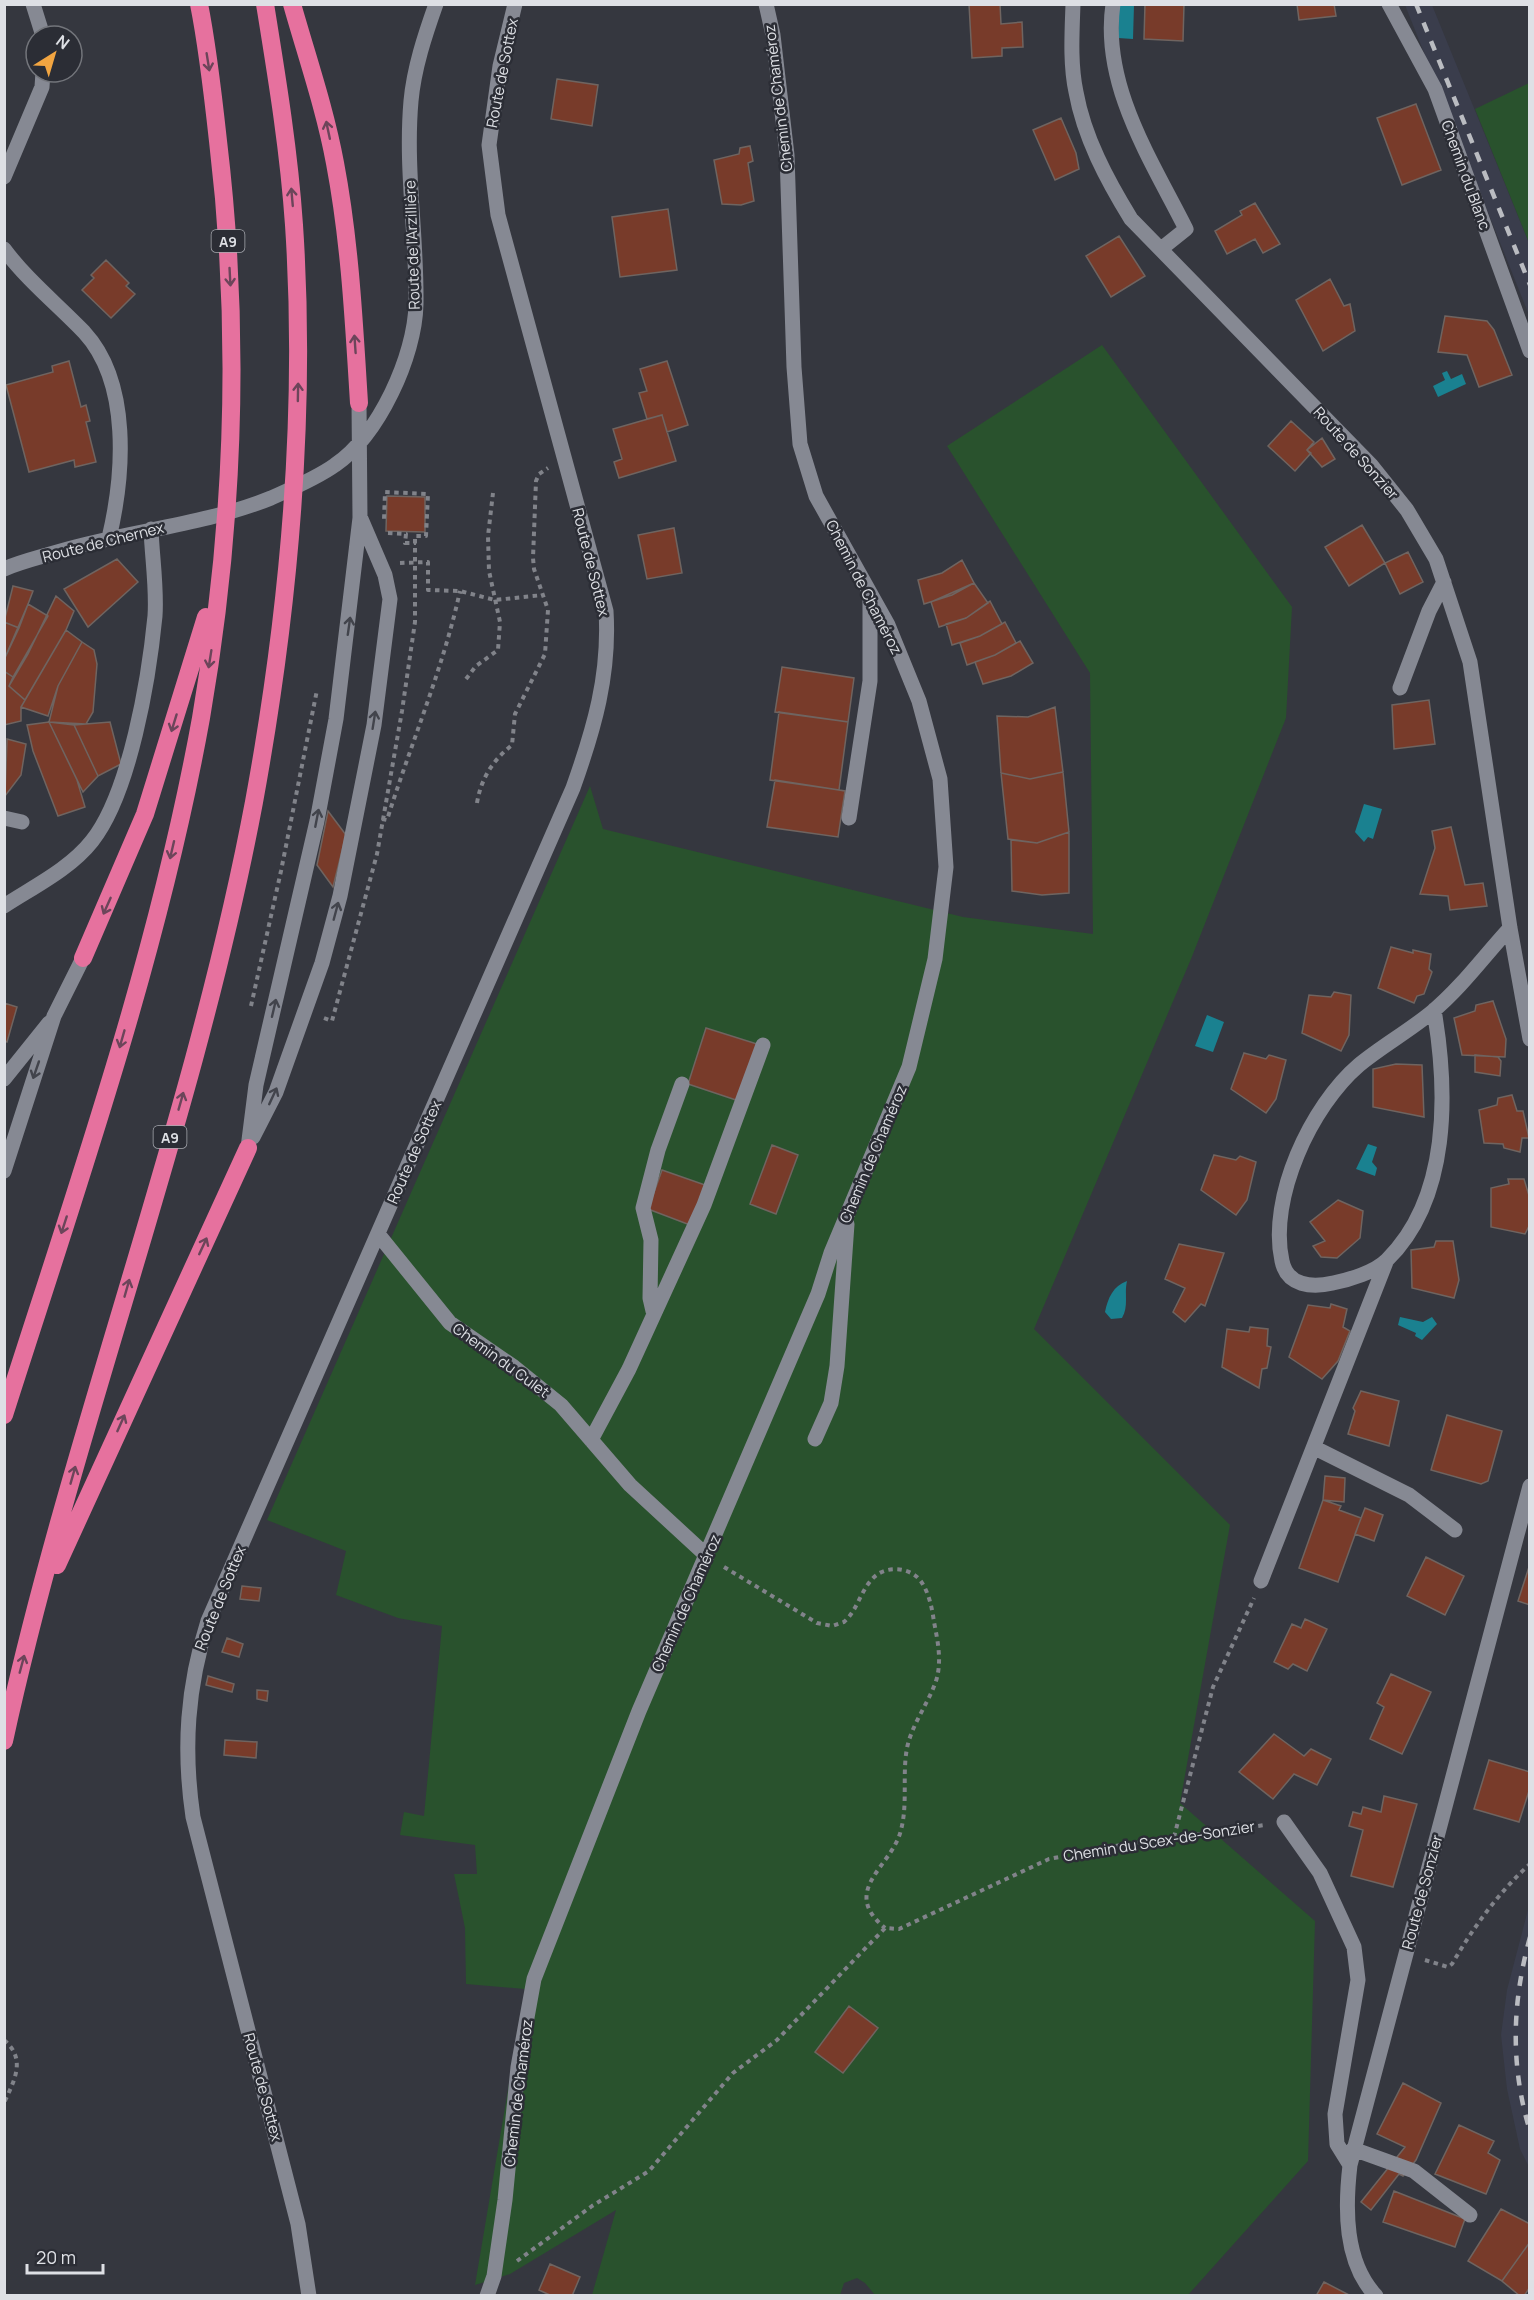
<svg xmlns="http://www.w3.org/2000/svg" width="1534" height="2300" viewBox="0 0 1534 2300" font-family="Manrope,sans-serif">
<rect width="100%" height="100%" fill="#35373f"/>
<path fill="#3a3d4c" d="M1405,5H1432L1529,243V315Z
M1529,1906L1528,2042L1529,2167L1520,2149L1507,2089L1501,2035L1507,1990Z"/>
<path fill="#29522d" d="M1529,83V243L1475,109Z
M1102,345L1292,607L1286,718L1191,959L1034,1329L1230,1525L1180,1803L1315,1921L1308,2161L1188,2295H875L865,2283L857,2278L844,2283L840,2295H592L616,2210L510,2274L475,2285L525,1989L466,1984L465,1928L454,1874H477L475,1845L400,1835L404,1812L424,1816L442,1626L398,1618L336,1595L346,1551L267,1520L590,786L603,829L963,917L1093,934L1090,673L947,446Z"/>
<path fill="#1a8190" d="M1119,5H1134L1133,39L1118,38Z
M1447,371L1451,379L1462,374L1466,384L1438,397L1433,386L1445,380L1442,373Z
M1364,804L1382,809L1373,839L1368,837L1364,842L1355,832Z
M1207,1015L1224,1022L1213,1052L1195,1046Z
M1368,1144L1377,1147L1372,1162L1377,1168L1375,1176L1356,1169Z
M1127,1281C1124,1294 1129,1306 1122,1318L1111,1319L1105,1312C1108,1298 1113,1286 1127,1281Z
M1400,1317L1423,1322L1432,1317L1437,1324L1422,1340L1415,1336L1416,1333L1398,1325Z"/>
<path fill="#783b2a" stroke="#6f6460" stroke-width="1.5" d="M969,4H1000L1001,24L1022,22L1023,47L1002,48V56L972,58Z
M1145,4H1184L1183,41L1144,39Z
M1297,4H1334L1336,16L1299,20Z
M557,79L598,85L592,126L551,119Z
M1416,104L1441,170L1402,185L1377,118Z
M1061,118L1076,153L1079,169L1055,180L1033,130Z
M750,146L753,161L748,163L754,201L741,205L722,204L714,160L739,154L740,148Z
M1255,203L1280,244L1263,253L1255,239L1227,254L1215,231L1242,215L1240,211Z
M668,209L677,270L620,277L612,217Z
M1119,236L1145,276L1111,297L1086,256Z
M106,260L129,283L126,286L135,294L111,318L82,290L94,278L91,275Z
M1330,279L1344,306L1350,304L1355,331L1323,351L1296,300Z
M1445,316L1487,321L1494,330L1512,375L1479,387L1467,355L1438,352Z
M69,361L81,407L86,405L90,421L86,422L96,462L75,467L74,460L29,472L6,385L53,372L52,366Z
M667,361L688,425L667,432L662,415L647,419L639,393L647,391L640,369Z
M662,415L676,461L619,478L614,462L622,459L613,429Z
M1291,421L1314,442L1307,450L1311,453L1295,471L1268,446Z
M1322,438L1335,459L1322,467L1307,450Z
M387,496L425,497V532L386,531Z
M1362,525L1385,563L1349,586L1325,547Z
M674,528L682,573L647,579L638,535Z
M1408,552L1423,582L1400,594L1385,563Z
M117,559L138,582L88,627L64,589Z
M962,560L974,583L952,595L924,604L918,580L942,573Z
M974,583L988,603L966,618L939,627L931,602Z
M13,586L33,591L19,628L4,622Z
M56,596L74,611L66,630L25,700L9,686L28,654Z
M990,601L1002,624L980,636L952,645L946,624L966,618Z
M28,604L48,616L13,677L4,671V660Z
M4,622L19,628L4,660Z
M1005,622L1016,643L995,655L967,665L960,643L980,636Z
M66,630L82,642L58,686L48,716L21,707Z
M1020,641L1033,663L1011,676L983,684L975,662L995,655Z
M82,642L94,650L97,664L93,712L86,724L49,722L58,686Z
M782,667L854,678L848,722L775,712Z
M4,671L13,677L9,686L25,700L21,707V721L4,725Z
M1429,700L1435,744L1394,749L1392,705Z
M1055,707L1063,772L1030,779L1001,773L997,716L1028,717Z
M779,712L848,722L839,790L770,780Z
M49,722L74,725L98,776L83,792Z
M49,722L77,780L85,807L58,816L33,751L27,725Z
M110,722L121,764L98,776L74,725Z
M7,739L26,744L21,775L5,796Z
M1063,772L1069,832L1037,843L1008,839L1001,773L1030,779Z
M775,780L845,791L838,837L767,827Z
M328,811L346,835L333,887L317,865Z
M1451,827L1465,885L1483,883L1487,906L1450,910L1448,896L1420,894L1435,848L1432,831Z
M1069,832V893L1042,895L1012,891L1011,840L1037,843Z
M1391,947L1413,953V950L1431,954L1429,969L1432,972L1424,994L1417,996L1414,1003L1378,988Z
M1334,992L1351,995L1349,1035L1341,1051L1302,1033L1309,995L1331,997Z
M1493,1001L1506,1039L1505,1057L1462,1055L1454,1018L1475,1011L1476,1005Z
M4,1003L17,1007L7,1042L4,1041Z
M706,1028L757,1044L739,1101L688,1084Z
M1244,1053L1266,1059L1269,1055L1286,1060L1276,1099L1266,1113L1231,1089Z
M1475,1055L1498,1057L1501,1061L1500,1076L1475,1072Z
M1396,1064L1422,1065L1424,1117L1373,1107V1069Z
M1512,1095L1517,1111H1523L1529,1138H1522L1520,1152L1504,1148L1503,1144L1484,1143L1479,1110L1497,1105L1498,1098Z
M772,1145L798,1155L776,1214L750,1204Z
M1214,1155L1236,1160L1240,1156L1256,1162L1247,1200L1236,1215L1201,1190Z
M662,1170L705,1185L690,1225L648,1209Z
M1508,1179H1524L1530,1199V1224L1525,1234L1491,1227V1188L1509,1184Z
M1338,1200L1363,1211L1360,1238L1337,1258L1321,1257L1313,1246L1325,1241L1310,1222Z
M1436,1241H1453L1459,1280L1454,1298L1412,1288L1411,1250L1434,1247Z
M1179,1244L1224,1253L1205,1306L1201,1304L1185,1322L1173,1312L1185,1288L1165,1279Z
M1331,1304L1347,1309L1343,1327L1350,1331L1338,1361L1322,1379L1289,1357L1308,1305L1330,1308Z
M1250,1327L1268,1329L1267,1346L1271,1347L1267,1368L1262,1369L1259,1388L1222,1367L1227,1329L1249,1332Z
M1361,1391L1399,1401L1389,1446L1348,1434L1355,1411L1353,1408Z
M1447,1415L1502,1431L1488,1481L1481,1484L1431,1470Z
M1325,1476L1345,1478L1344,1502L1323,1500Z
M1323,1500L1341,1506L1339,1510L1361,1518L1338,1582L1299,1568Z
M1365,1508L1383,1515L1374,1541L1355,1534Z
M1426,1557L1464,1576L1445,1615L1407,1596Z
M1529,1567L1530,1568V1605L1518,1601Z
M242,1586L261,1588L259,1601L240,1599Z
M1305,1619L1327,1629L1307,1671L1293,1664L1288,1669L1274,1662L1292,1624L1301,1628Z
M227,1638L243,1644L239,1657L222,1652Z
M1391,1674L1431,1692L1402,1754L1370,1739L1384,1707L1377,1703Z
M208,1676L234,1684L232,1692L206,1685Z
M257,1690L268,1691L267,1701L257,1699Z
M1274,1734L1304,1756L1311,1749L1331,1759L1317,1785L1294,1774L1273,1799L1239,1772Z
M225,1740L257,1742L256,1758L224,1755Z
M1489,1760L1530,1772V1788L1519,1822L1474,1809Z
M1384,1796L1417,1804L1393,1887L1351,1876L1363,1830L1349,1826L1353,1812L1361,1814L1363,1807L1381,1812Z
M849,2006L878,2028L843,2073L815,2052Z
M1403,2083L1441,2103L1416,2160L1403,2176L1399,2174L1371,2210L1361,2202L1405,2147L1377,2134Z
M1459,2125L1494,2141L1488,2153L1500,2160L1486,2194L1435,2174Z
M1394,2191L1465,2219L1455,2247L1383,2222Z
M1501,2209L1530,2224V2242L1502,2281L1468,2261Z
M1530,2242V2287L1524,2296H1520L1502,2281Z
M550,2264L580,2277L572,2296H552L539,2290Z
M1324,2282L1351,2296H1316Z"/>
<g fill="none" stroke-linecap="round" stroke-linejoin="round">
<path stroke="#81838a" stroke-width="4" stroke-dasharray="4.5 4.5" stroke-linecap="butt" d="M388,533L406,534L405,543H416
M400,563L428,562V590L460,591L495,600L543,595
M466,679L476,666L498,650L500,622L489,571L488,536L493,493
M477,803C481,779 492,761 512,745L515,714L545,654L548,610L534,569L533,558L536,481L539,474L548,468
M382,819L387,820C411,743 443,669 460,591
M251,1006L281,871L317,690
M324,1018L332,1021L377,854L402,711L415,622V536H426L428,494L385,492L384,520
M724,1567L817,1623L832,1626L844,1622C859,1609 861,1586 878,1574C890,1566 910,1568 920,1580C929,1592 932,1608 934,1622C938,1642 942,1662 936,1681C928,1704 912,1724 907,1748C902,1775 908,1803 901,1830C892,1867 839,1890 885,1928
M1174,1837L1213,1687L1254,1598
M1425,1960L1448,1967L1452,1964C1473,1928 1498,1893 1530,1864
M4,2040C27,2059 14,2081 4,2103
M517,2261L592,2206L649,2171L733,2073L777,2040L885,1928L899,1929L1049,1859L1115,1846L1265,1825"/>
<path stroke="#868993" stroke-width="15" d="M33,4L43,36
M1073,4C1072,33 1070,64 1076,92C1084,137 1107,180 1131,219L1371,465L1407,510L1436,559L1470,662L1510,928L1530,1039
M1113,4C1101,85 1152,161 1186,229L1161,249
M1389,4L1435,89L1530,351
M4,177L42,87L43,72
M4,249C27,280 57,304 84,332C131,383 124,475 109,538
M4,569C18,563 33,559 47,555C121,531 199,527 271,498C291,489 317,478 335,465C379,435 415,356 416,304C417,236 405,169 411,101C414,68 425,35 436,4
M1400,688L1429,611L1444,582
M4,818L22,822
M849,818L870,681V595
M4,906C33,887 70,869 92,841C130,793 149,678 155,616C157,588 152,557 151,529
M1434,1010C1448,1092 1450,1198 1387,1260C1375,1272 1349,1280 1333,1283C1312,1288 1287,1286 1282,1261C1268,1198 1311,1106 1359,1065C1382,1046 1409,1031 1432,1012C1461,988 1485,955 1510,928
M4,1079L49,1023
M253,1137L276,1092L322,963L340,896L374,725L390,599L385,575L361,519
M248,1148L256,1085L317,821L336,719L360,518L359,403
M4,1171L54,1016L83,958
M378,1234L450,1323L514,1367L561,1405L630,1485L707,1556
M653,1311L650,1298L651,1240L643,1208L658,1150L682,1084
M815,1439L831,1403L837,1366L847,1224
M591,1440L629,1369L704,1205L763,1045
M1315,1448L1409,1495L1455,1530
M1261,1581L1386,1262
M1284,1822L1320,1873L1354,1947L1358,1980L1335,2114L1337,2144L1350,2165
M1353,2149L1414,2171L1470,2215
M309,2296L298,2224L193,1817C183,1749 187,1687 208,1621L573,788C594,729 610,675 606,611L498,215L489,145L500,66L515,4
M487,2296L494,2276L505,2200L518,2067L534,1979L639,1711L818,1294L831,1253L909,1067L935,959L946,867L940,779L919,701L888,625L816,496L800,444L794,367L787,155L773,35L766,4
M1376,2296C1344,2262 1345,2208 1350,2165L1530,1486"/>
<path stroke="#e6719e" stroke-width="18" d="M292,4C307,57 325,109 335,163C350,242 354,323 359,403
M83,958L145,814L206,617
M4,1415C77,1186 158,956 201,718C234,527 241,333 218,141C213,95 208,49 199,4
M57,1565L248,1148
M4,1741C73,1425 194,1121 254,802C289,611 307,419 294,225C289,151 277,78 265,4"/>
<path stroke="#babcc1" stroke-width="4.5" stroke-dasharray="10 10" stroke-linecap="butt" d="M1416,4L1530,285
M1530,1937C1512,2002 1510,2066 1530,2131"/>
</g>
<defs><path id="oneway-shaft" d="M-6 0H5M1.5-3L5.5 0L1.5 3" fill="none" stroke-width="1.6" stroke-linecap="round" stroke-linejoin="round" transform="scale(1.5)"/></defs>
<g stroke="#6c455a">
<use href="#oneway-shaft" transform="translate(208 62) rotate(81)"/>
<use href="#oneway-shaft" transform="translate(328 130) rotate(-102)"/>
<use href="#oneway-shaft" transform="translate(292 197) rotate(-95)"/>
<use href="#oneway-shaft" transform="translate(230 277) rotate(87)"/>
<use href="#oneway-shaft" transform="translate(355 344) rotate(-94)"/>
<use href="#oneway-shaft" transform="translate(298 392) rotate(-89)"/>
<use href="#oneway-shaft" transform="translate(210 659) rotate(99)"/>
<use href="#oneway-shaft" transform="translate(174 723) rotate(107)"/>
<use href="#oneway-shaft" transform="translate(172 850) rotate(103)"/>
<use href="#oneway-shaft" transform="translate(107 906) rotate(114)"/>
<use href="#oneway-shaft" transform="translate(122 1039) rotate(106)"/>
<use href="#oneway-shaft" transform="translate(181 1101) rotate(-74)"/>
<use href="#oneway-shaft" transform="translate(64 1225) rotate(108)"/>
<use href="#oneway-shaft" transform="translate(203 1246) rotate(-65)"/>
<use href="#oneway-shaft" transform="translate(127 1288) rotate(-74)"/>
<use href="#oneway-shaft" transform="translate(121 1423) rotate(-66)"/>
<use href="#oneway-shaft" transform="translate(73 1475) rotate(-74)"/>
<use href="#oneway-shaft" transform="translate(22 1664) rotate(-75)"/>
</g>
<g stroke="#42444c">
<use href="#oneway-shaft" transform="translate(349 626) rotate(-82)"/>
<use href="#oneway-shaft" transform="translate(374 720) rotate(-81)"/>
<use href="#oneway-shaft" transform="translate(317 818) rotate(-79)"/>
<use href="#oneway-shaft" transform="translate(336 911) rotate(-75)"/>
<use href="#oneway-shaft" transform="translate(274 1008) rotate(-77)"/>
<use href="#oneway-shaft" transform="translate(36 1070) rotate(109)"/>
<use href="#oneway-shaft" transform="translate(273 1096) rotate(-65)"/>
</g>
<g text-anchor="middle" dominant-baseline="central" stroke-width="5" stroke-linejoin="round" paint-order="stroke">
<g fill="#2b2d35" stroke="#a8aab0" stroke-width="1.5">
<rect x="211.5" y="230" width="33" height="22" rx="4.5"/>
<rect x="153.5" y="1126" width="33" height="22" rx="4.5"/>
</g>
<g font-size="14" font-weight="bold" fill="#dee0e5">
<text x="228" y="241">A9</text>
<text x="170" y="1137">A9</text>
</g>
<g font-size="15" fill="#dee0e5" stroke="#2b2d35">
<text transform="translate(502 73) rotate(-79)">Route de Sottex</text>
<text transform="translate(778 98) rotate(-97)">Chemin de Chaméroz</text>
<text transform="translate(1466 175) rotate(70)">Chemin du Blanc</text>
<text transform="translate(412 245) rotate(-92)">Route de l'Arzillière</text>
<text transform="translate(1356 453) rotate(48)">Route de Sonzier</text>
<text transform="translate(103 542) rotate(-14)">Route de Chernex</text>
<text transform="translate(591 562) rotate(76)">Route de Sottex</text>
<text transform="translate(864 587) rotate(63)">Chemin de Chaméroz</text>
<text transform="translate(414 1152) rotate(-66)">Route de Sottex</text>
<text transform="translate(873 1154) rotate(-67)">Chemin de Chaméroz</text>
<text transform="translate(501 1360) rotate(36)">Chemin du Culet</text>
<text transform="translate(220 1598) rotate(-68)">Route de Sottex</text>
<text transform="translate(686 1603) rotate(-66)">Chemin de Chaméroz</text>
<text transform="translate(1159 1841) rotate(-9)">Chemin du Scex-de-Sonzier</text>
<text transform="translate(1422 1892) rotate(-75)">Route de Sonzier</text>
<text transform="translate(263 2087) rotate(75)">Route de Sottex</text>
<text transform="translate(518 2093) rotate(-83)">Chemin de Chaméroz</text>
</g>
</g>
<rect width="1534" height="2300" fill="none" stroke="#dee0e5" stroke-width="12"/>
<g transform="translate(54 54) rotate(37)"><circle r="28" fill="#2b2d35" stroke="#73757b" stroke-width="1.5"/>
<path d="M0-4.5L10 22L0 15L-10 22Z" fill="#f2a541"/>
<text y="-9" font-size="16" font-weight="bold" text-anchor="middle" fill="#dee0e5">N</text>
</g>
<path d="M27 2264v9h76v-9" fill="none" stroke="#dee0e5" stroke-width="3"/>
<text x="36" y="2264" font-size="18" fill="#dee0e5" stroke="#2b2d35" stroke-width="4.5" paint-order="stroke">20 m</text>
</svg>
